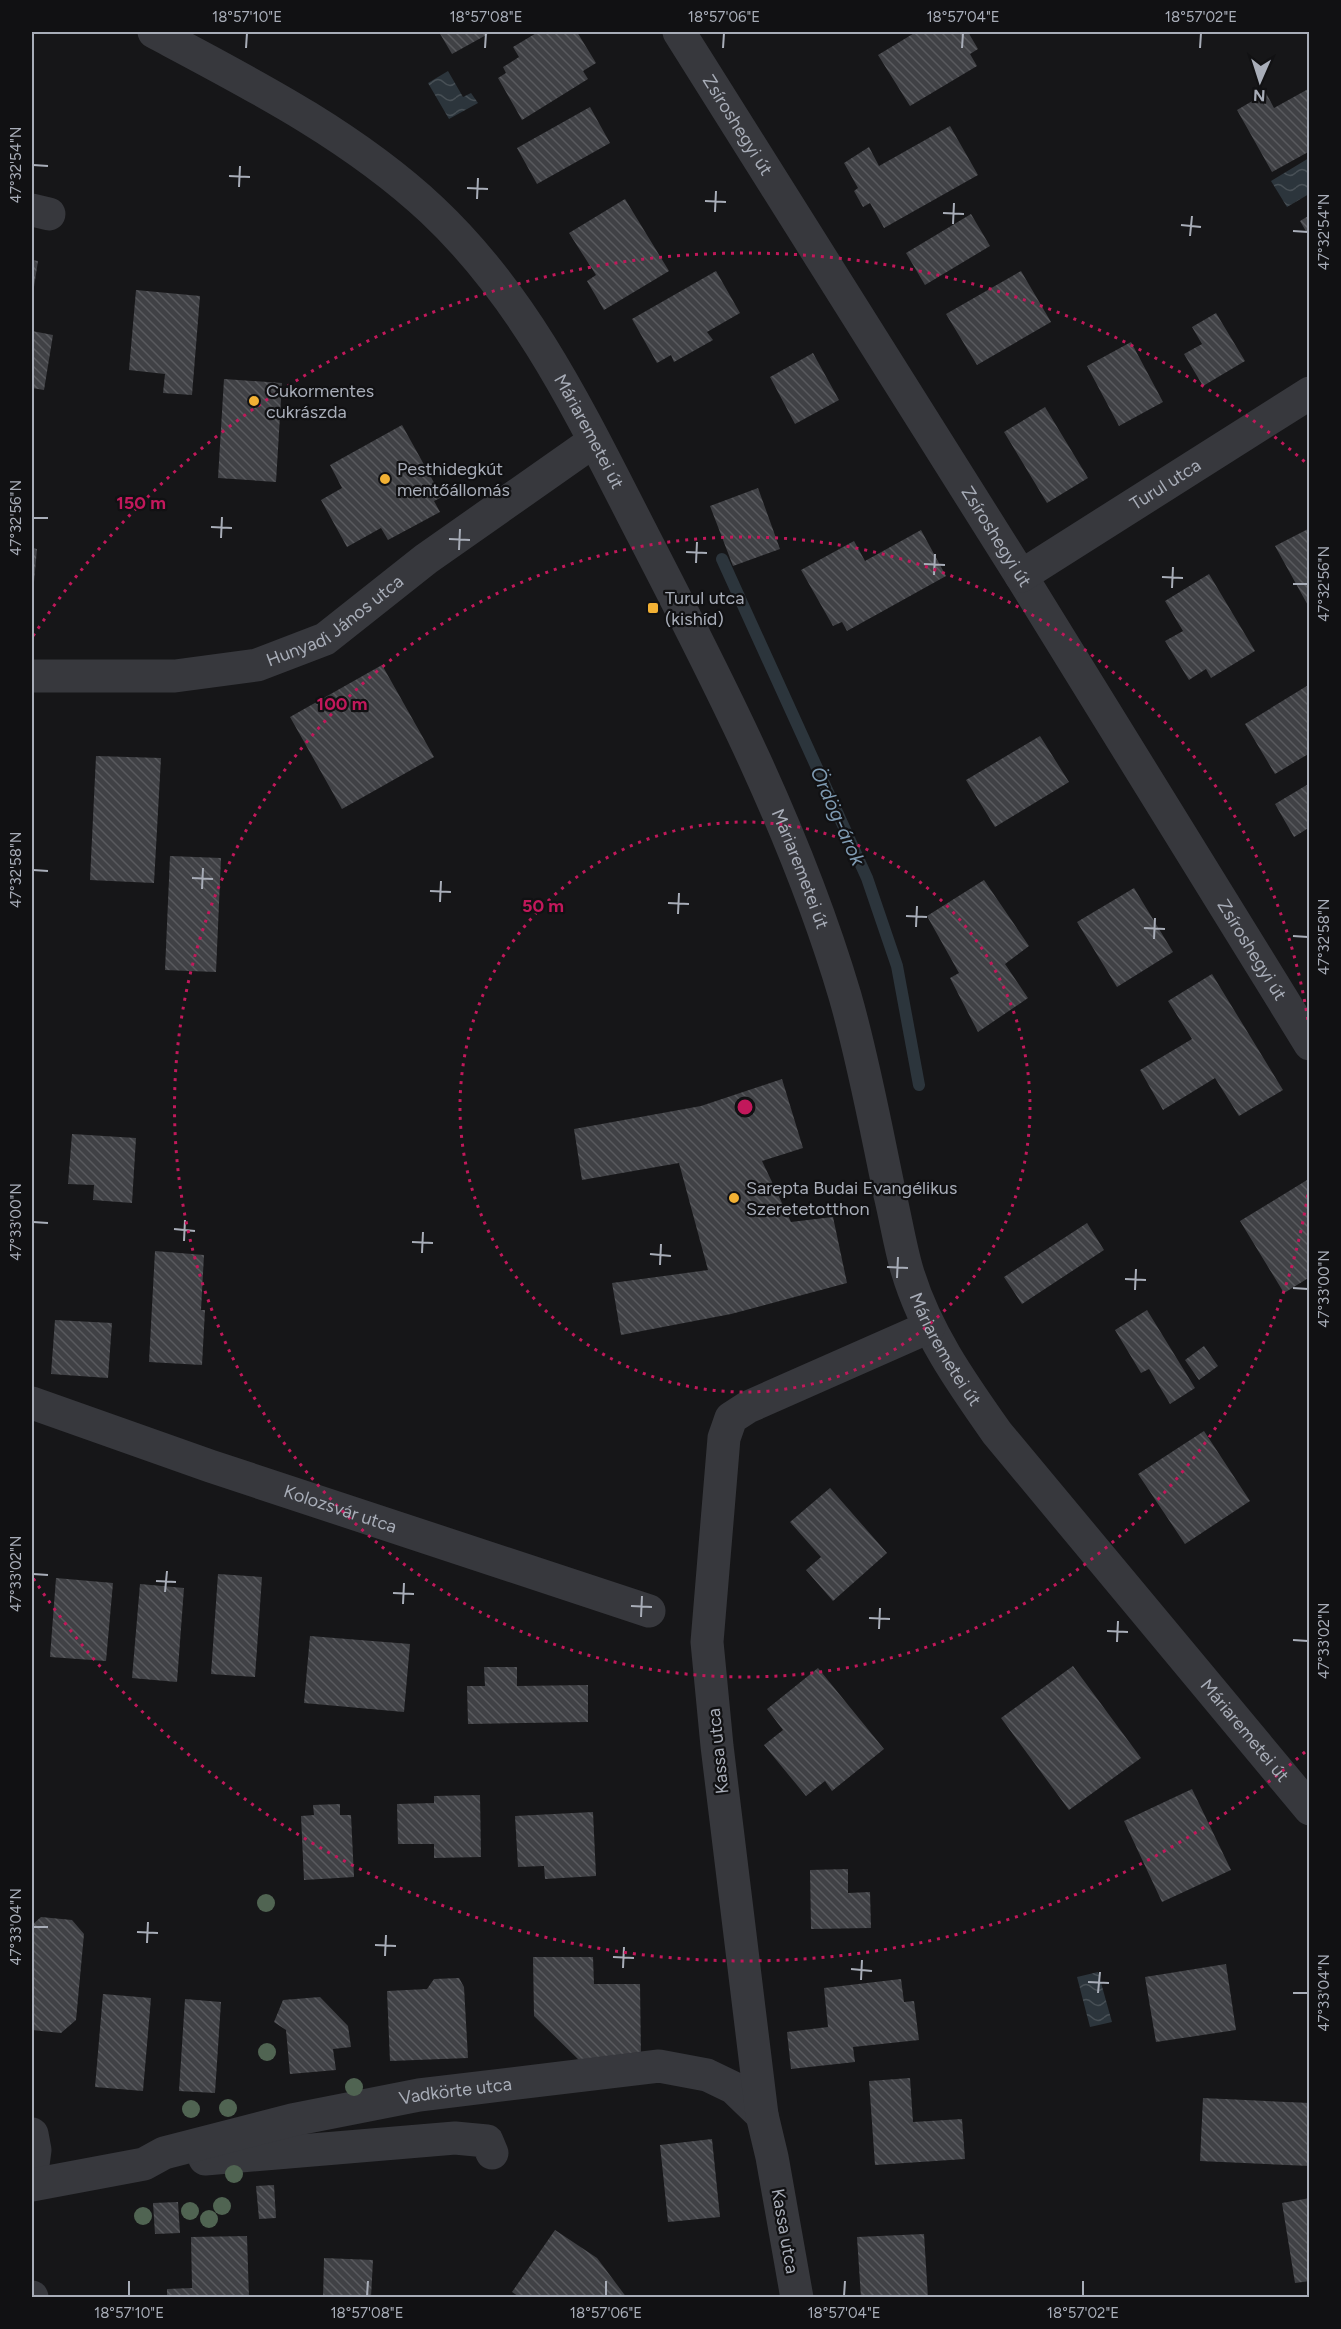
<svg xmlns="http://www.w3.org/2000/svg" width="1341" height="2329" viewBox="0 0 1341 2329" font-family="Figtree,sans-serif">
<defs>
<pattern id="water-waves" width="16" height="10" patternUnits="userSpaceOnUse" patternTransform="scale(1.5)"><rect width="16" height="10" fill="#2c353c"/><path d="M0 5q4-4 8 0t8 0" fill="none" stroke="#485056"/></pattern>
<pattern id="building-back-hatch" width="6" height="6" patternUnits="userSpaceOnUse" patternTransform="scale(1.5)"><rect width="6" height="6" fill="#404145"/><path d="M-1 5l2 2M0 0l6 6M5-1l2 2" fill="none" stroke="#595a5e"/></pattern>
</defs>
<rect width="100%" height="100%" fill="#161618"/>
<path fill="url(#water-waves)" d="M448,71L463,97L471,93L478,103L449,119L428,83Z
M1309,158V194L1287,207L1271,181Z
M1098,1972L1112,2022L1090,2027L1077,1977Z"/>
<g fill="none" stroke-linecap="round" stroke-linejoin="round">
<path stroke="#2c353c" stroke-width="12" d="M722,559L867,878L897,966L919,1085"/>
</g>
<path fill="url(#building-back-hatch)" d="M439,32H487L488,34L452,54Z
M538,32H577L596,63L583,71L588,79L522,120L498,78L506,73L503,67L519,57L513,47Z
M916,32H968L978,49L970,54L977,66L910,106L878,55Z
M1310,88V151L1272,172L1237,110L1266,93L1274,108Z
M590,107L610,143L537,184L517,148Z
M950,126L978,175L884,228L870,203L863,207L854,191L858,188L844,163L869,147L879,166Z
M625,199L669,271L604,310L587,281L596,275L569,233Z
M971,214L990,246L925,285L906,253Z
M1310,215V238L1300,221Z
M32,260L38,261L33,293L32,292Z
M716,271L740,313L707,332L713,340L674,362L671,355L657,363L632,319Z
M1021,271L1051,322L977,365L946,314Z
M136,290L200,296L192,395L163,393L165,374L129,370Z
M1216,313L1245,361L1203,386L1184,354L1202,344L1192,327Z
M32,331L53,335L44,390L32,388Z
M1131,342L1163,402L1119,426L1087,366Z
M813,353L839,400L795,424L770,377Z
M224,379L282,383L276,482L218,478Z
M1045,407L1088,478L1047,503L1004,432Z
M402,425L442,497L434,501L440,512L388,540L381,528L347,547L321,500L342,488L330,465Z
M758,488L780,549L733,566L710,506Z
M1310,528V609L1275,546Z
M921,530L946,576L847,631L842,622L833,626L801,570L854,541L865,561Z
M32,548L37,549L33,593H32Z
M1209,574L1255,651L1211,678L1206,669L1189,680L1165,641L1183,631L1165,601Z
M382,665L434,757L342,809L290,717Z
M1310,684V753L1275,774L1245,724Z
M1040,736L1069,782L995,827L966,780Z
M96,756L161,758L154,883L90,880Z
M1310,783V827L1294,837L1275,804Z
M170,856L221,858L216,972L165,970Z
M984,880L1029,946L1005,964L1028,998L978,1032L950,978L959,973L927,916Z
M1134,888L1173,952L1117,987L1077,922Z
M1212,974L1283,1090L1239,1116L1215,1078L1163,1110L1140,1070L1192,1039L1168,1001Z
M782,1079L803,1148L762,1161L791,1222L833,1217L847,1283L731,1314L621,1335L612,1283L708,1270L679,1163L582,1180L574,1129L701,1106Z
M72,1134L136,1138L132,1203L93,1200L94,1185L68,1184Z
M1307,1180L1310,1185V1277L1284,1293L1240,1221Z
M1087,1223L1104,1250L1022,1304L1004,1277Z
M155,1251L204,1255L201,1310H205L202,1365L149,1362Z
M1147,1310L1195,1388L1170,1404L1149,1369L1141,1373L1115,1330Z
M55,1320L112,1323L108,1378L51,1374Z
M1204,1346L1218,1366L1199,1380L1185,1360Z
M1204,1431L1250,1501L1185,1544L1138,1474Z
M830,1488L887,1553L833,1601L806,1570L821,1557L790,1522Z
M218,1574L262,1577L255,1677L211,1674Z
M56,1578L113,1583L106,1661L50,1657Z
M140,1584L184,1588L177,1682L132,1678Z
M310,1636L410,1644L404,1712L304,1703Z
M1073,1666L1141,1758L1069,1810L1001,1718Z
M484,1667H517V1686L588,1685V1722L468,1724L467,1686H485Z
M818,1668L884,1749L832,1791L825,1781L806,1796L764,1745L783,1730L767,1709Z
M1192,1789L1231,1870L1162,1902L1124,1821Z
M480,1795L481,1857L434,1858V1844H398L397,1804L434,1803V1796Z
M340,1804V1815H351L354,1877L304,1880L301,1816L314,1815L313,1805Z
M593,1812L596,1876L545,1879L544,1866L518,1867L515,1816Z
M848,1869V1893L870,1892L871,1928L811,1929L810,1870Z
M41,1917L72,1920L84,1934L76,2020L61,2033L32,2030V1925Z
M533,1957H593L594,1984H640L641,2060L580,2061L534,2016Z
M1226,1964L1236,2030L1156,2042L1145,1977Z
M459,1978L464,1987L468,2058L390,2061L387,1991L427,1989L434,1979Z
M901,1979L904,2002L914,2001L919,2040L853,2047L855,2062L791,2069L787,2032L828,2027L824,1988Z
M103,1994L151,1998L143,2091L95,2087Z
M320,1997L348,2026L351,2047L333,2049L336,2070L290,2074L286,2030L274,2022L283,2000Z
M185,1999L221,2002L215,2093L179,2091Z
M910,2078L913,2122L962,2119L965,2159L875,2165L869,2081Z
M1203,2098L1310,2103V2166L1200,2161Z
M712,2139L720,2217L668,2222L660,2145Z
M274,2185L276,2218L259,2219L256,2186Z
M1310,2198V2281L1295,2283L1282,2203Z
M178,2202L180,2233L155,2234L153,2203Z
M555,2230L597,2258L627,2298H521L512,2292Z
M924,2234L928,2298H861L857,2237Z
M247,2236L249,2298H167V2289L192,2288L191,2237Z
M324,2258L373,2260L371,2297L323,2298Z"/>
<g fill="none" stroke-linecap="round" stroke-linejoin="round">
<g stroke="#37383d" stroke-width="33">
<path id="s1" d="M154,32C250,83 352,135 432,210C529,301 584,421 644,537C721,686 797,834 845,996C864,1062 876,1129 890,1195C896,1220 900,1246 907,1270C925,1331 961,1382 997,1433L1310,1809"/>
<path id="s2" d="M679,32L1021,576L1310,1044"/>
<path d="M32,210L49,214"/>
<path id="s3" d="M1021,576L1310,393"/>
<path id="s4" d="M32,676H175L257,665L325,639L426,559L594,441"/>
<path id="s5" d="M32,1403L210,1466L649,1611"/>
<path d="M32,2134L35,2150L32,2172"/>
<path d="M205,2159L455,2138L487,2141L492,2153"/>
<path id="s6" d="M32,2185L144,2164L164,2153L292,2120L419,2095L659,2066L707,2075L734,2088L762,2115"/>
<path d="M32,2297V2298"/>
<path d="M797,2298L772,2157L762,2115L717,1746L707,1642L724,1438L731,1418L748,1407L929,1327"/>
</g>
</g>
<g fill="#506452">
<circle cx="266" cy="1903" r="9"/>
<circle cx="267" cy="2052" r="9"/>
<circle cx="354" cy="2087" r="9"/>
<circle cx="228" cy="2108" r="9"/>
<circle cx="191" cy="2109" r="9"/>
<circle cx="234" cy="2174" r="9"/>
<circle cx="222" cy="2206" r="9"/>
<circle cx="190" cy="2211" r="9"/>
<circle cx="143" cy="2216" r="9"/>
<circle cx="209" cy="2219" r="9"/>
</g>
<path fill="none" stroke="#a8adb8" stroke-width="2" d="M246,48L247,33M485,48L486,33M723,48L724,33M962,48L963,33M1200,48L1201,33M33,165L48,166M229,176L250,177M239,187L240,166M467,188L488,189M477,199L478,178M705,201L726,202M715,212L716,191M943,213L964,214M953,224L954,203M1181,225L1201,227M1293,231L1308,232M1190,236L1192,216M33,518H48M211,527L232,528M221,538L222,517M449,539L470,540M459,550L460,529M686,552L707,553M696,563L697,542M924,564L945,565M934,575L935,554M1162,577L1183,578M1293,584H1308M1172,588L1173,567M33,870L48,871M192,878L213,879M202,889L203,868M430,891L451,892M440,902L441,881M668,903L689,904M678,914L679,893M906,916L927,917M916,927L917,906M1144,928L1165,929M1293,936L1308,937M1154,939L1155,918M33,1222L48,1223M174,1229L195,1231M184,1241L185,1220M412,1242L433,1243M422,1253L423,1232M650,1254L671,1256M660,1265L661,1244M887,1267L908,1268M897,1278L898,1257M1125,1279L1146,1280M1293,1288L1308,1289M1135,1290L1136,1269M33,1574L48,1575M156,1581L176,1582M165,1592L167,1571M393,1593L414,1594M403,1604L404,1583M631,1606L652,1607M641,1617L642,1596M869,1618L890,1619M879,1629L880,1608M1107,1631L1128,1632M1293,1640L1308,1641M1117,1642L1118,1621M33,1927H48M137,1932L158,1933M147,1943L148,1922M375,1945L396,1946M385,1956L386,1935M613,1957L634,1958M623,1968L624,1947M851,1969L872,1971M861,1980L862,1960M1088,1982L1109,1983M1098,1993L1100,1972M1293,1993H1308M129,2296V2281M367,2296L368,2281M606,2296V2281M844,2296L845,2281M1083,2296V2281"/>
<g fill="none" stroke="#c2185b" stroke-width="3" stroke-dasharray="3 6">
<circle cx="745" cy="1107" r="285"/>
<path d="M1309 1186A570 570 0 1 1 1309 1028"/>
<path d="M1305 1752A854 854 0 0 1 33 1578M33 636A854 854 0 0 1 1305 462"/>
</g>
<g fill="#f2b134" stroke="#111113" stroke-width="2">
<circle cx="254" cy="401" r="6"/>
<circle cx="385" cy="479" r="6"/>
<rect x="647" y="602" width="12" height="12" rx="3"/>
<circle cx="734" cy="1198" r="6"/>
</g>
<g text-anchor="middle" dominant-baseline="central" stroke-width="4.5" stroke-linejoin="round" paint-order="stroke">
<g font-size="18" fill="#a8adb8" stroke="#111113">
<text stroke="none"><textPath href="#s2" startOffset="110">Zsíroshegyi út</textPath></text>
<text stroke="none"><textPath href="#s1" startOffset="604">Máriaremetei út</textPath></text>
<text stroke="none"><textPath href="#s3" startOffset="171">Turul utca</textPath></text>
<text stroke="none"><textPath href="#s2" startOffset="596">Zsíroshegyi út</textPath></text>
<text stroke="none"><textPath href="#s4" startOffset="316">Hunyadi János utca</textPath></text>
<text stroke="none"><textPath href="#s1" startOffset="1090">Máriaremetei út</textPath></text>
<text stroke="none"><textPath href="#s2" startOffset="1082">Zsíroshegyi út</textPath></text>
<text stroke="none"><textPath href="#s1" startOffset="1594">Máriaremetei út</textPath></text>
<text stroke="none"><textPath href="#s5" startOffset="326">Kolozsvár utca</textPath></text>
<text stroke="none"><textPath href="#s1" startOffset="2080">Máriaremetei út</textPath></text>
<text transform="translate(718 1751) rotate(-96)">Kassa utca</text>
<text stroke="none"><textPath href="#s6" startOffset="435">Vadkörte utca</textPath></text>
<text transform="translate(785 2231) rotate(80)">Kassa utca</text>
</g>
<g font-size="18" fill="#a8adb8" stroke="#111113" text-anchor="start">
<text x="266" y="391">Cukormentes<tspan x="266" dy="21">cukrászda</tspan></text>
<text x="397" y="469">Pesthidegkút<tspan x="397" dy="21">mentőállomás</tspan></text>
<text x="665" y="598">Turul utca<tspan x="665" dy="21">(kishíd)</tspan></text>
<text x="746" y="1188">Sarepta Budai Evangélikus<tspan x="746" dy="21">Szeretetotthon</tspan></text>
</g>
<g font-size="20" font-style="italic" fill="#7f9bb3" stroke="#111113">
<text transform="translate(838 816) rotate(66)">Ördög-árok</text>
</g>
</g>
<circle cx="745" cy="1107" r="9" fill="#c2185b" stroke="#111113" stroke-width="3"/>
<g font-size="18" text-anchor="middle" font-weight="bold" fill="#c2185b" stroke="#111113" stroke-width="4.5" stroke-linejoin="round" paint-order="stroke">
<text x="141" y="509">150 m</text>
<text x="342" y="710">100 m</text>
<text x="543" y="912">50 m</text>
</g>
<rect width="1341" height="2329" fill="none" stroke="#111113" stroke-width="66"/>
<g transform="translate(1260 81) rotate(183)" stroke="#111113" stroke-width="4.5" paint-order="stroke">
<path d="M0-4.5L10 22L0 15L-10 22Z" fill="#a8adb8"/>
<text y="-9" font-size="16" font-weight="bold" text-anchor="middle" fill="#a8adb8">N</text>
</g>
<rect x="33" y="33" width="1275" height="2263" fill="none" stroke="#a8adb8" stroke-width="2"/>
<g font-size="15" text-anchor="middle" fill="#a8adb8">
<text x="247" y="22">18°57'10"E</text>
<text x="486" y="22">18°57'08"E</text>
<text x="724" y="22">18°57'06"E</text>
<text x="963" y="22">18°57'04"E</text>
<text x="1201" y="22">18°57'02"E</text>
<text transform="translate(16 165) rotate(-90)" y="5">47°32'54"N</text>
<text transform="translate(1324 232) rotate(-90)" y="5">47°32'54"N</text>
<text transform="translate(16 518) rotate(-90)" y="5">47°32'56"N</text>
<text transform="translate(1324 584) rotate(-90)" y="5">47°32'56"N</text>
<text transform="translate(16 870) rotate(-90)" y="5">47°32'58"N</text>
<text transform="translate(1324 937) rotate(-90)" y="5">47°32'58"N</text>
<text transform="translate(16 1222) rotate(-90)" y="5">47°33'00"N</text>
<text transform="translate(1324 1289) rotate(-90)" y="5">47°33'00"N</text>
<text transform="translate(16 1574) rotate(-90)" y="5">47°33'02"N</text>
<text transform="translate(1324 1641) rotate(-90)" y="5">47°33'02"N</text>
<text transform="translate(16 1927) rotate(-90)" y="5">47°33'04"N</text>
<text transform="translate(1324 1993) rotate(-90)" y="5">47°33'04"N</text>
<text x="129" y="2318">18°57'10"E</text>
<text x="367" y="2318">18°57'08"E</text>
<text x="606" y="2318">18°57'06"E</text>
<text x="844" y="2318">18°57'04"E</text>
<text x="1083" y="2318">18°57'02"E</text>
</g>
</svg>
